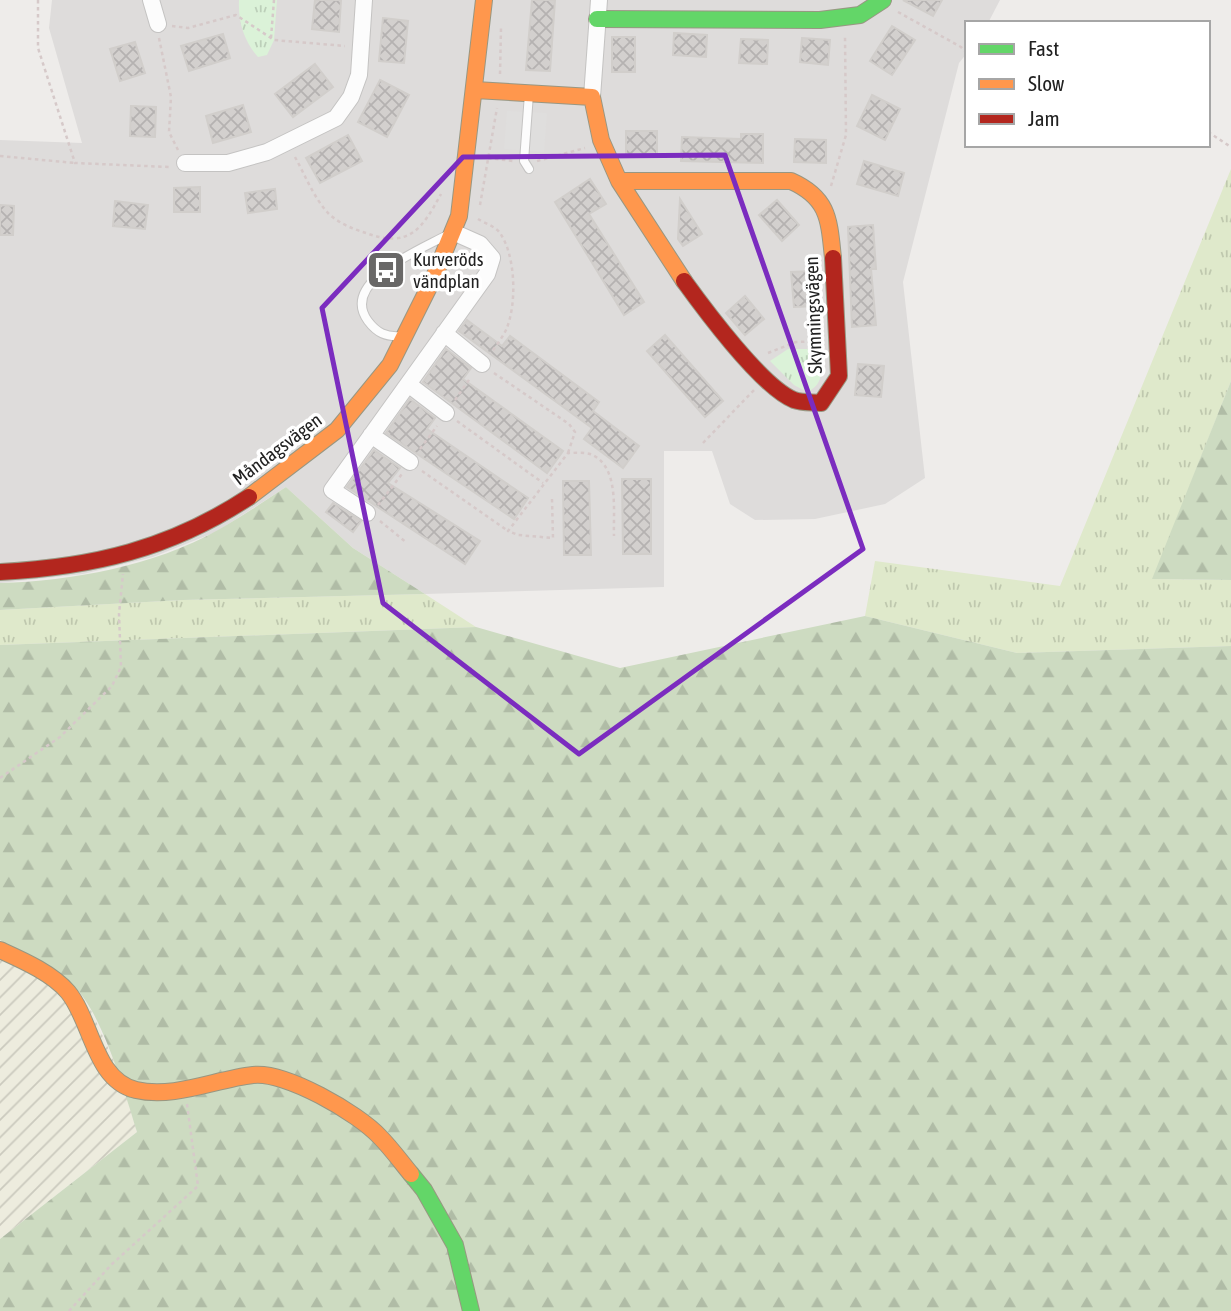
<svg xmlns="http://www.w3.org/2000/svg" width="1231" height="1311" viewBox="0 0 1231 1311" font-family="'Asap Condensed',sans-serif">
<defs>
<pattern id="farmland-furrows" width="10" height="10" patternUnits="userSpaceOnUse" patternTransform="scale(1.75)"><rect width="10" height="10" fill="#edecde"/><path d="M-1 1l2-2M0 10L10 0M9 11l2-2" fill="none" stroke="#cbcabe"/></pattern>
<pattern id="grass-tufts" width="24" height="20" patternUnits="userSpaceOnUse" patternTransform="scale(1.75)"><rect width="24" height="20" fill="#dfe9cb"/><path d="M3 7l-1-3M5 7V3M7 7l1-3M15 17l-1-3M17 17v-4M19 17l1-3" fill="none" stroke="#bfc8ae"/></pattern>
<pattern id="forest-firs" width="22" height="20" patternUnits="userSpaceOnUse" patternTransform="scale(1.75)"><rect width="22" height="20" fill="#cddbc1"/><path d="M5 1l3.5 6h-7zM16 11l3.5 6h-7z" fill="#b0bca6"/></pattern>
<pattern id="park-tufts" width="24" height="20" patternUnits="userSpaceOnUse" patternTransform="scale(1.75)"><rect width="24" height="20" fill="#dbf2d8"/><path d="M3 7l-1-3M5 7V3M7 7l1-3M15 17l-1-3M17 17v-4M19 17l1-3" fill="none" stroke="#bccfb9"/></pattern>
<pattern id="building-cross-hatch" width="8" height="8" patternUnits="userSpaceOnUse" patternTransform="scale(1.75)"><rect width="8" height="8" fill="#d3d0ce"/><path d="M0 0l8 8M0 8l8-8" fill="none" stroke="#b5b2b1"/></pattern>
</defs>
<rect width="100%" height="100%" fill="#eeecea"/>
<path fill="#dedcdb" d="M52,0H1000L988,23H967V53L959,63L903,282L925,478L885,504L815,519L755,520L730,504L712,451H664V587L425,594L353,548L286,487L216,532L153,557L83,574L0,583V140L82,143L49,28Z"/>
<path fill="url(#farmland-furrows)" d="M0,940L74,987L90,1008L119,1072L137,1132L0,1239Z"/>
<path fill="url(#grass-tufts)" d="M1231,169V381L1153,579L1231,580V646L1017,653L865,616L875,561L1060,586Z
M425,594L476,627L0,645V610L183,600Z"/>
<path fill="url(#forest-firs)" d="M1231,381V580L1152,579Z
M286,487L353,548L425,594L183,600L0,610V583C72,581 154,566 218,530C241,517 263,502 286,487Z
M865,616L1017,653L1231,646V1311H0V1239L137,1132C126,1096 101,1009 73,986C51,968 24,955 0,940V645L476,627L620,668Z"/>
<path fill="url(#park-tufts)" d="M239,0H277L274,40L267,55L258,57C244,41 238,22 239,0Z
M788,349H821C821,366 826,384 807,392L794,385L770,361Z"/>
<path fill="#dfdedd" d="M507,111L547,113L544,152L504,149Z"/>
<path fill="url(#building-cross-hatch)" stroke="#d1cecb" stroke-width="2" d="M315,0H341L339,32L312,29Z
M532,0H555L550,71L526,70Z
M903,0H942L933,16Z
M383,18L408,21L404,63L379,61Z
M892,26L915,40L892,75L870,61Z
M674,33L707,35L706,57L673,55Z
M223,34L230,58L189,71L181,46Z
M612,37H635V72H612Z
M802,38L830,40L828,65L800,62Z
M741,39L768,40L767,64L739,63Z
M135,42L145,73L120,81L110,49Z
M315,64L333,87L293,117L275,94Z
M380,80L409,95L387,137L358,122Z
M872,95L900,109L885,140L857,126Z
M243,105L251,132L213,143L206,116Z
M131,106L156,107L155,137L130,136Z
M626,131H657V155H626Z
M741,134H763V163L681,161L682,137L741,139Z
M348,135L362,161L320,183L306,158Z
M795,139L826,140V163L794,162Z
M864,161L904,173L898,196L857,184Z
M590,179L606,204L589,214L644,302L624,315L555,202Z
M200,187V212H174V188Z
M275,189L277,209L248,213L245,193Z
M680,199L702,234L683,246L678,239Z
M777,200L799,225L782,241L759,215Z
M115,201L148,205L145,229L113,226Z
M0,205L14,206L13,235H0Z
M873,225L876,269H871L876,325L852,327L848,227Z
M814,271L817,306L794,307L791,272Z
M745,296L764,319L745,335L726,313Z
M467,320L502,346L510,336L599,402L593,411L639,446L623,468L584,439L592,428L459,331Z
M665,335L723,401L705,417L647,351Z
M446,349L471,368L463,379L563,451L547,473L423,382Z
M858,364L884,366L881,397L855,395Z
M410,399L435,418L427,429L528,498L514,519L386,433Z
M374,450L400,468L388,483L480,541L465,564L347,487Z
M622,479H651V554H623Z
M563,481H589L591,555H564Z
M333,503L361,521L353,532L326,512Z"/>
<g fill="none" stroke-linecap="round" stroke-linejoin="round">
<g stroke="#c4c3c2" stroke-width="10">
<path id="lane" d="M529,94L524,161L529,169
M400,336C386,337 377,333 368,321C339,282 420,250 447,235"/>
</g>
<g stroke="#c4c3c2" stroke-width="18">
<path id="street" d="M151,0L158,24
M592,97L599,0
M185,163H228L267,152L336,118L351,97L359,75L364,0
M444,333L482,364
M408,384L446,413
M371,435L410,462
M367,513L332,490L487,274L492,258L480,244L453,232"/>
</g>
<g stroke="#989782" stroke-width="18">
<path id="fast" d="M597,19L820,20L860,15L883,0
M411,1174L424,1190L455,1245L471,1311"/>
</g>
<g stroke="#989782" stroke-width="18">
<path id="slow" d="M475,90L592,97L601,140L619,181H791C829,198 829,220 833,258
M619,181L684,281
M249,497L337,430L390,365L434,277L459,216L484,0
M0,950C22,960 52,973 68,992C92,1021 94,1080 136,1090C174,1099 216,1079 253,1075C285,1071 358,1113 380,1137C391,1148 401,1162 411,1174"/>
</g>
<g stroke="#989782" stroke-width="18">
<path id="jam" d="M684,281C705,310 762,387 794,400C802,403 813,402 821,403L839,376L833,258
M0,572C93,567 170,549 249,497"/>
</g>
<path stroke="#d6c9c9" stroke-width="2.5" stroke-dasharray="3.5 3.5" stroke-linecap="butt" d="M38,0V48L75,163L169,167
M898,12L961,47L967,53
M172,26L188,28L236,15L274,40L345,46
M159,38L171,97L169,132L178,150
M271,38L274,0
M500,74L501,28
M1208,132L1231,147
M1146,145H1148
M0,156L75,163
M295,157C305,175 314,198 328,213C338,223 353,229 366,233C409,249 422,229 441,194
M488,158L513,161
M537,161L585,148
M831,186L846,135L845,35
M480,205L497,108
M478,219C484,223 495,226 500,233C516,256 517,305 506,330C502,338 496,346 491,353
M768,353L796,342L819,341
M494,373L569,424L575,432L568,453
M455,400L471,377
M457,421L543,483
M703,443L754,390
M420,449L437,426
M422,471L508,531
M552,499L553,538L518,535L508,531L568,453C575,453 584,452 590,454C620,465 613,512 614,536
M378,505L402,474
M380,521L407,543
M0,778L60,737L112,686L121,667L119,614L123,574
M69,1311L111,1265L198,1186L187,1104"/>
<use href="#lane" stroke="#fcfcfc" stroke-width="8"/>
<use href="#street" stroke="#fcfcfc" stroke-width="16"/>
<use href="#fast" stroke="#63d668" stroke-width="16"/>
<use href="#slow" stroke="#ff974d" stroke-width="16"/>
<use href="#jam" stroke="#b3261e" stroke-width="16"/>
</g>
<path fill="none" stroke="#7b2cbf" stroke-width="5" stroke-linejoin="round" d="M725,155L863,549L579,754L383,603L322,308L463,157Z"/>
<defs>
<g id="bus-square" transform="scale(2.0125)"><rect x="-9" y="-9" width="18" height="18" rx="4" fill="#696867" stroke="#fff"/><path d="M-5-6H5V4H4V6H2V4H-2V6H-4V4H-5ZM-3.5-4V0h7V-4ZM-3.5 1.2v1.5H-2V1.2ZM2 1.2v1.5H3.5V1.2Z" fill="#fff"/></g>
</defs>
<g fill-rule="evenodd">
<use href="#bus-square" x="386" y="270"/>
</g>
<g text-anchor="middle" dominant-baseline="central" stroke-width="7" stroke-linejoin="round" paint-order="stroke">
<g font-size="19" fill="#212121" stroke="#fff" text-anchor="start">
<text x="413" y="259">Kurveröds<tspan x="413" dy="22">vändplan</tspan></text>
</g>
<g font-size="19" fill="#212121" stroke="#fff">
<text transform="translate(813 315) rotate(-92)">Skymningsvägen</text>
<text transform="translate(277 449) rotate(-37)">Måndagsvägen</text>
</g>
</g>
<rect x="965" y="21" width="245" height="126" fill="#ffffff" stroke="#a6a6a6" stroke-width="2"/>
<rect x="979" y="44" width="35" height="10" fill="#63d668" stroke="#a6a6a6" stroke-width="2"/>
<text x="1028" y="56" font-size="21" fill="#212121">Fast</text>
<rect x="979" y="79" width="35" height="10" fill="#ff974d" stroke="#a6a6a6" stroke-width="2"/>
<text x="1028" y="91" font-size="21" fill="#212121">Slow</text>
<rect x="979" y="114" width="35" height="10" fill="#b3261e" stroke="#a6a6a6" stroke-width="2"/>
<text x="1028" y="126" font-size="21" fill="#212121">Jam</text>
</svg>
